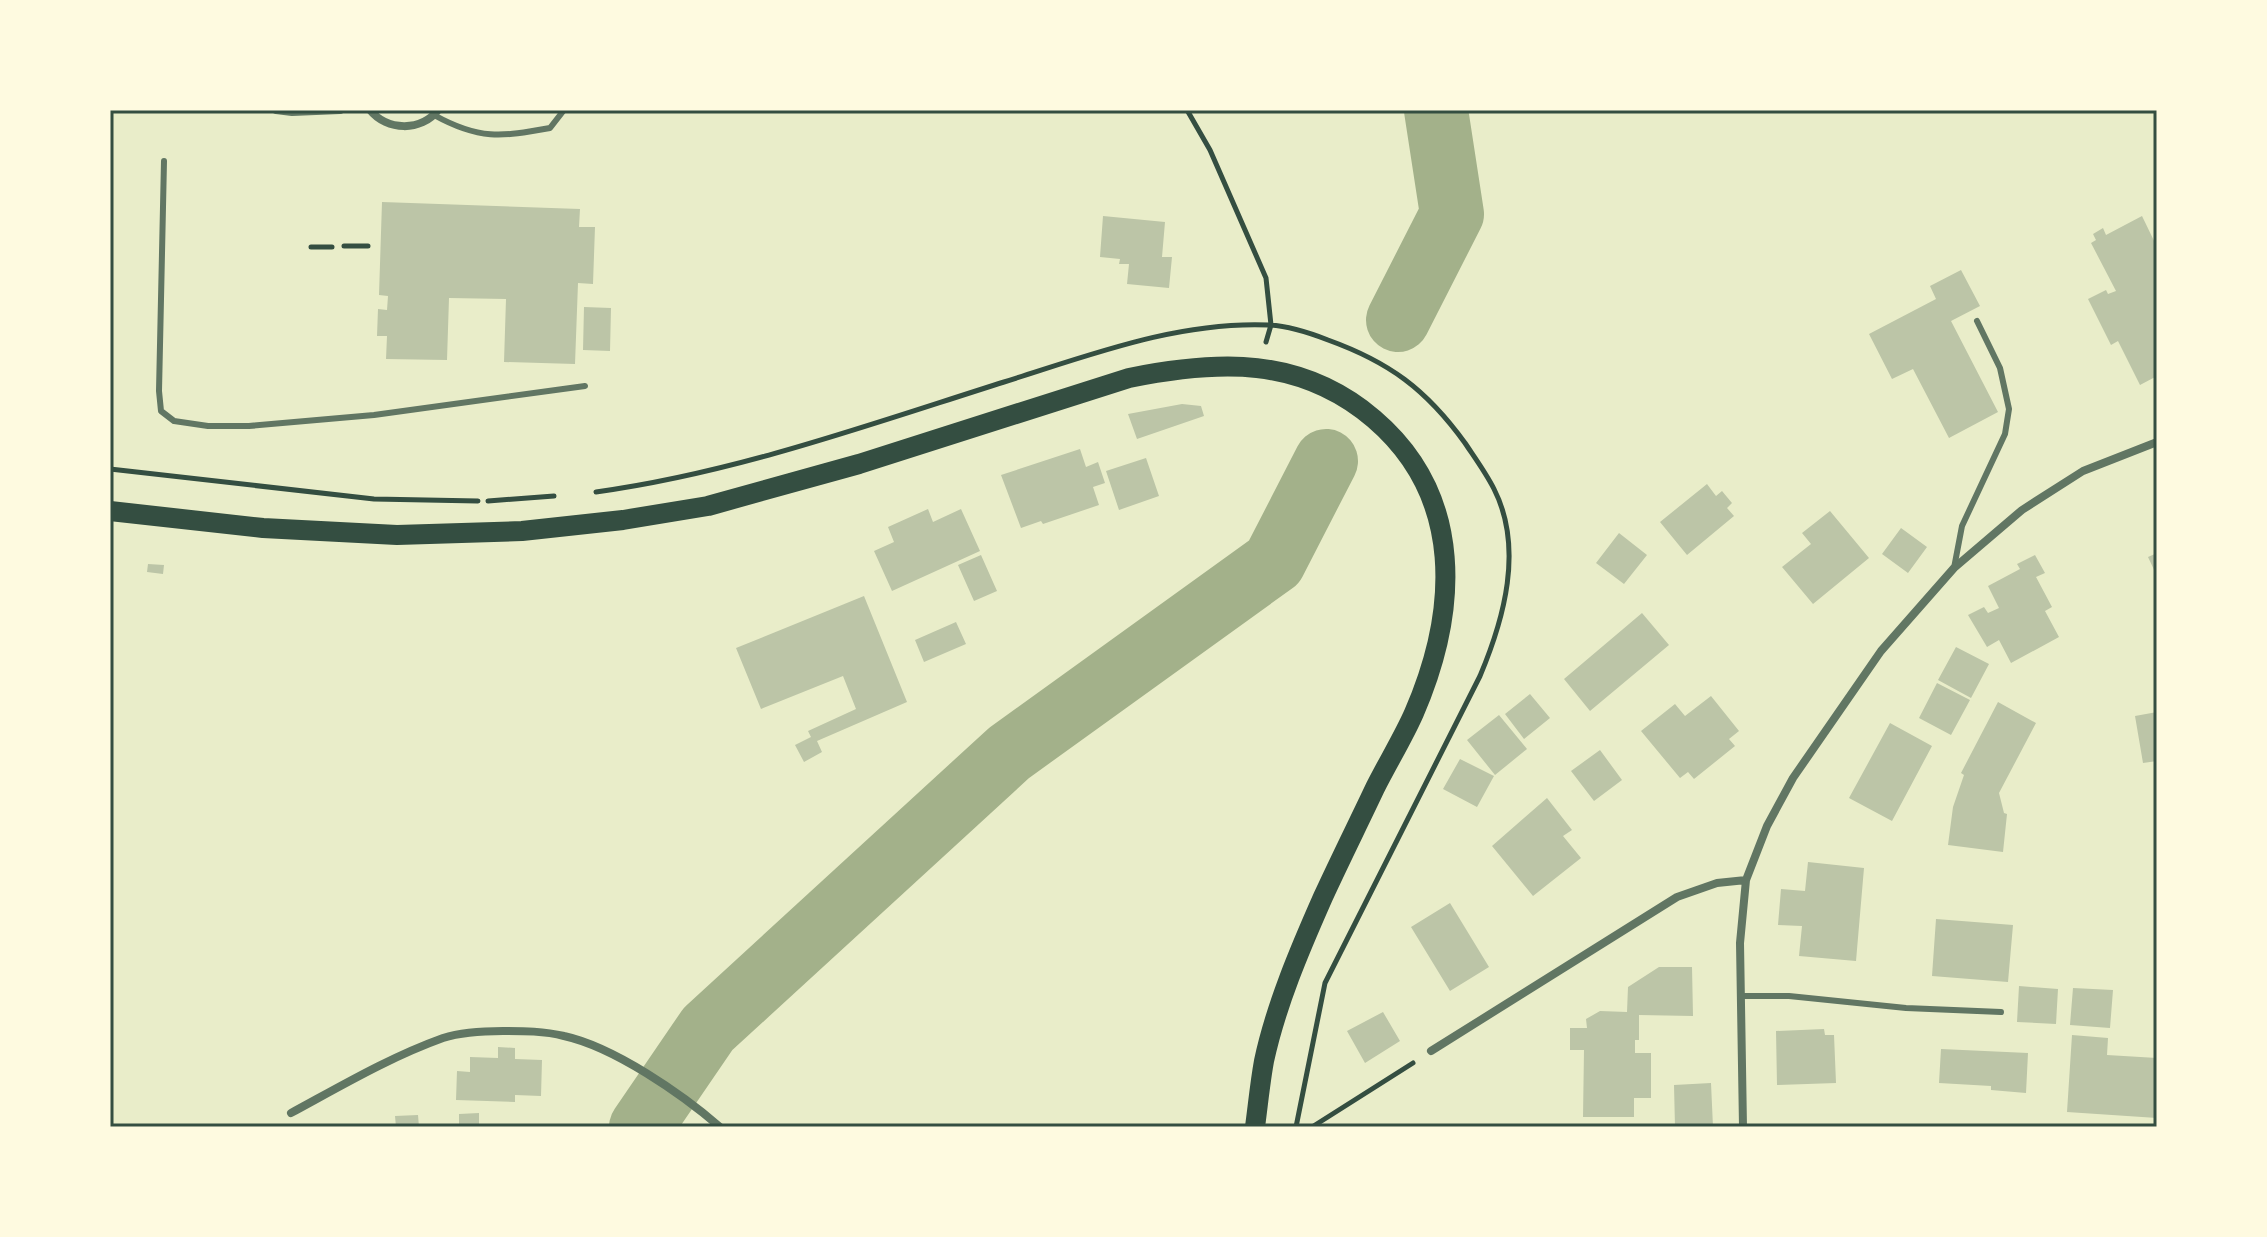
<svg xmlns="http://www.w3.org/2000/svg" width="2267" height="1237" viewBox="0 0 2267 1237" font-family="'DejaVu Sans',sans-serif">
<rect width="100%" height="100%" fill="#e9edc9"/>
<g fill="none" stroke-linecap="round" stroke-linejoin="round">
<path stroke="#a3b18a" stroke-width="64" d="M1398,320L1452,214L1436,110
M641,1127L708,1029L1009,753L1274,562L1326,461"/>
</g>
<path fill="#bcc5a7" d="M382,202L580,209L579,227H595L593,284L578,283L575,364L504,362L506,299L449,298L447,360L386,359L387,336H377L378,309L387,310L388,296L379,295Z
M1103,216L1165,222L1162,257H1172L1169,288L1127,284L1129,264H1119L1120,259L1100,257Z
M2142,216L2157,247V376L2140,385L2118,341L2111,345L2088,299L2106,290L2108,294L2116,291L2091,243L2096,240L2093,234L2103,228L2106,235Z
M1961,270L1980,306L1951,321L1998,412L1949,438L1913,369L1892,379L1869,334L1936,299L1930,286Z
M584,307L611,308L610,351L583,350Z
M1182,404L1201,406L1204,416L1137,439L1128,414Z
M1080,449L1086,467L1098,462L1105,483L1093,487L1099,505L1043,524L1041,521L1021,528L1001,475Z
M1146,458L1159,496L1119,510L1106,471Z
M1707,484L1716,496L1722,491L1732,503L1727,508L1734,516L1687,555L1660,522Z
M928,509L933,522L961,509L980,551L892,591L874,551L894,542L888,527Z
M1830,511L1869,558L1813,604L1782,567L1811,544L1802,533Z
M1901,528L1927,547L1908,573L1882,554Z
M1619,533L1647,555L1624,584L1596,563Z
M2157,553V576L2148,557Z
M981,555L997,591L974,601L958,565Z
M2035,555L2045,573L2036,577L2052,607L2045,611L2059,637L2011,663L1999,640L1987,647L1968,615L1984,607L1988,613L1999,608L1988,586L2020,569L2017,564Z
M148,564L164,565L163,574L147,572Z
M864,596L907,702L817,741L822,752L804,762L795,745L811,737L808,731L856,709L843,676L761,709L736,648Z
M1642,613L1669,645L1590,711L1564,679Z
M956,622L966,644L924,662L915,640Z
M1956,647L1989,664L1971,698L1938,680Z
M1937,683L1970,700L1951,735L1919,718Z
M1530,694L1550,718L1524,739L1505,714Z
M1711,696L1739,731L1729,739L1735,746L1694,779L1688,772L1680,778L1641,731L1675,704L1685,716Z
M1998,702L2036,723L1999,793L2004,813L2007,814L2003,852L1948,845L1953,807L1964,775L1961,773Z
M2157,712V761L2143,763L2135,716Z
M1499,715L1527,749L1495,775L1467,740Z
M1890,723L1932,746L1892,821L1849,798Z
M1600,750L1622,780L1594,801L1571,771Z
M1460,759L1494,776L1477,807L1443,789Z
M1547,798L1572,830L1563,836L1581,858L1533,896L1492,846Z
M1808,862L1864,868L1856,961L1799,956L1802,926L1778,925L1781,889L1805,891Z
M1450,903L1489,967L1450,991L1411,927Z
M1936,919L2013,925L2008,982L1932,976Z
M1659,967H1692L1693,1016L1639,1015V1040H1635V1053H1651V1098H1634V1117H1583L1584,1050H1570V1028H1587L1586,1019L1600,1011L1627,1012L1628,987Z
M2019,986L2058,989L2056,1024L2017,1022Z
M2073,988L2113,990L2110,1028L2070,1025Z
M1383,1012L1400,1041L1365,1063L1347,1031Z
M1824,1029L1825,1035H1834L1836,1083L1777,1085L1776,1031Z
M2072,1035L2108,1038L2107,1055L2157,1058V1118L2067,1112Z
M498,1047L515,1048V1059L542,1060L541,1096L515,1095V1102L456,1100L457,1071L470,1072V1057L498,1058Z
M1941,1049L2028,1053L2026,1093L1991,1090V1086L1939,1083Z
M1711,1083L1713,1127H1675L1674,1085Z
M479,1113V1127H459V1114Z
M418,1115L419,1127H396L395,1116Z"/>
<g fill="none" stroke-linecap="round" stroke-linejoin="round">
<path stroke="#344e41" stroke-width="5" d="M1187,110L1210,150L1266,278L1271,325L1266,342
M344,246H368
M311,247H332
M110,469L374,499L478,501
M596,492C735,473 871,424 1004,382C1090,355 1178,321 1269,325C1288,326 1310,333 1328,340C1389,362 1426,389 1465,443C1475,458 1486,473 1494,489C1524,548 1504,619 1480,676L1325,983L1296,1127
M488,501L554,496
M1312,1127L1413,1063"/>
<path stroke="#617663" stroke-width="6" d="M434,115C479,140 501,137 550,128L564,110
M164,161L159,391L161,411L174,421L208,426H249L374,415L585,386
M1954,568L1962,526L2005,434L2009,409L2000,368L1977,321
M1740,996H1789L1906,1008L2001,1012"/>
<path stroke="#617663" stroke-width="8" d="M276,110L292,112L340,110
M370,110C387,131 421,132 438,110
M1431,1051L1677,897L1717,883L1746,880
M291,1113C341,1086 390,1057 443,1038C462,1032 484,1031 503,1031C524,1031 544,1031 564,1036C614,1047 682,1094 720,1127
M1743,1127L1740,943L1746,880L1767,826L1793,778L1881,651L1954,568L2022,510L2083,471L2157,442"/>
<path stroke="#344e41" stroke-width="20" d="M110,511L263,528L397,535L522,531L623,520L708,506L859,464L1129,378C1218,360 1300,356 1374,419C1465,497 1458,611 1414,713C1403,738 1388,762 1375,788C1358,824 1340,860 1323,897C1300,949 1276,1005 1264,1061C1260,1083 1258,1105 1255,1127"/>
</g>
<rect width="2267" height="1237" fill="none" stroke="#fefae0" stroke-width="224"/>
<rect x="112" y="112" width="2043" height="1013" fill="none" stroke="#344e41" stroke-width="3"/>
</svg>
